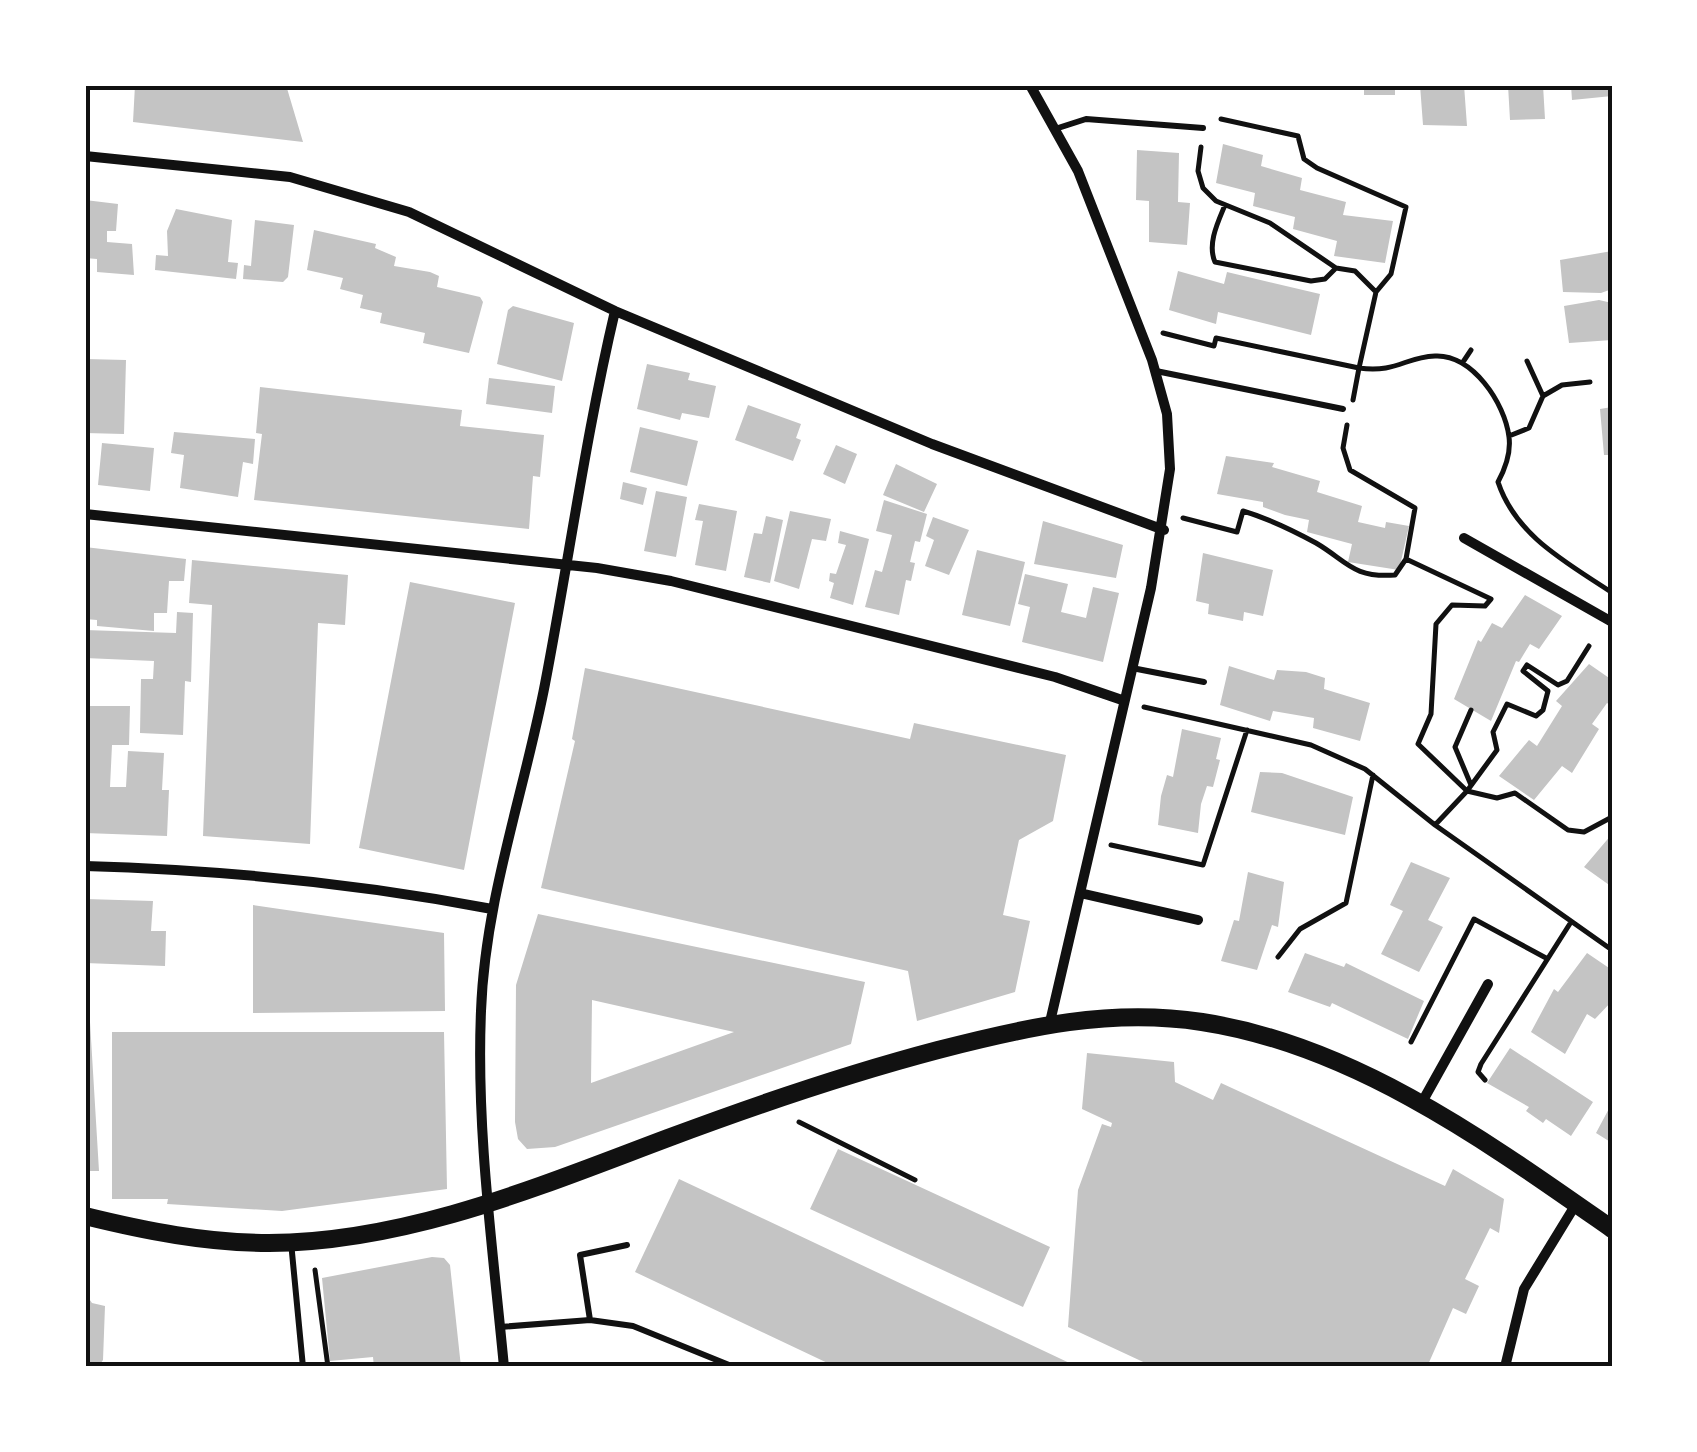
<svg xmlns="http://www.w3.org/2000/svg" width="1697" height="1452" viewBox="0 0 1697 1452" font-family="Literata,serif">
<rect width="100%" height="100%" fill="#fff"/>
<path fill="#c4c4c4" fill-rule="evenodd" d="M135,85H286L303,142L133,122Z
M1364,85H1395V95H1364Z
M1420,85H1464L1467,126L1423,125Z
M1508,85H1543L1545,119L1510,120Z
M1571,85H1612V96L1572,100Z
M1223,144L1263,155L1261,166L1302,178L1300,190L1346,202L1343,215L1393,221L1385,263L1334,256L1337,241L1293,229L1295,217L1253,206L1255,193L1216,183Z
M1137,150L1179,153L1178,202L1190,203L1187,245L1149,242V201L1136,200Z
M85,200L118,204L116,231H107V242L132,244L134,275L97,272V259L85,258Z
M176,209L232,220L228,262L238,263L236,279L155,270L156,255L168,256L167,231Z
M255,220L294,225L288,277L283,282L243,279L244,265L251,266Z
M314,230L376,244L375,248L396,257L394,266L430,272L439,276L437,287L480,297L483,302L469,353L423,343L425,333L380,323L382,313L360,308L363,295L340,289L343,278L307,270Z
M1612,251V289L1601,293L1563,292L1560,260Z
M1178,271L1224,284L1227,272L1320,294L1311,335L1218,312L1216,324L1169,310Z
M1599,300L1612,303V340L1569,343L1564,306Z
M513,306L574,323L562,381L497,364L508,310Z
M85,359L126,360L124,434L85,433Z
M647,364L690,373L688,380L716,386L709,418L682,413L680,420L637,409Z
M489,378L555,386L552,413L486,404Z
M260,387L462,410L460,426L544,435L540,477L533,476L529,529L254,500L262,434L256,433Z
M748,405L801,424L796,438L801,440L793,461L735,440Z
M1612,407V455H1604L1600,409Z
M640,427L698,441L687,486L630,472Z
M174,432L255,439L253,464L243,462L238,497L180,488L184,455L171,453Z
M102,443L154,448L150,491L98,485Z
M836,445L857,454L845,484L823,474Z
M1226,456L1274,463L1272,467L1320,481L1317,492L1362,506L1358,522L1385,528L1386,522L1409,526L1399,570L1348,562L1352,544L1307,532L1309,520L1285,515L1263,507V502L1217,494Z
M896,464L937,484L924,512L883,495Z
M623,482L647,488L643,505L620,499Z
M656,491L687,497L676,557L644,551Z
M884,500L927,514L920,542L915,541L910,562L915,563L911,581L906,580L899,615L865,607L875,570L882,572L892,535L876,531Z
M699,504L737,511L726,571L695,565L703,521L695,520Z
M790,511L831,519L826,541L812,539L799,589L774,581Z
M766,516L783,520L770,583L744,577L754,533L762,534Z
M933,517L969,530L949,575L925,566L934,540L926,536Z
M1043,521L1123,545L1116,578L1034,564Z
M840,531L869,539L853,605L830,598L834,583L829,581L830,573L836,574L846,545L838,543Z
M85,547L186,559L184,581H169L167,613H154V631L97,626V620L85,619Z
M977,550L1025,562L1010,626L962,615Z
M1203,553L1273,570L1263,616L1244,612L1243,621L1208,614L1209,604L1196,601Z
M192,560L348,575L345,625L318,623L310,844L203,836L212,605L189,603Z
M1025,574L1068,584L1061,612L1086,618L1093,587L1119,593L1103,662L1022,642L1030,607L1018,604Z
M410,582L515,603L464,870L359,848Z
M1525,595L1562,616L1539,649L1530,644L1519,662L1516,661L1491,721L1454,699L1478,640L1481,642L1492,623L1502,628Z
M177,612L193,613L191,682L185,681L183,735L140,733L141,679H153L154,661L85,658V630L176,633Z
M1589,664L1612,680V706L1607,703L1592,724L1599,729L1572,773L1562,766L1534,800L1499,776L1529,740L1537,746L1562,706L1556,701Z
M1229,666L1274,680L1277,670L1306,672L1325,678L1324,689L1370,703L1360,741L1313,728L1314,718L1273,711L1270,721L1220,705Z
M585,668L910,739L914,723L1066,755L1053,821L1019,840L1003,915L1030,921L1015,992L917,1021L908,971L541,888L575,741L572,739Z
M85,706H130L129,745H112L110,787H126L128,751L164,753L162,790H169L167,836L85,833Z
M1182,729L1221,738L1216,759L1220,760L1213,787L1207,786L1201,804L1198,833L1158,825L1161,796L1167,775L1173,777Z
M1260,772L1282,773L1353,797L1345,835L1251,812Z
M1612,834V887L1584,867Z
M1411,862L1450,878L1428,920L1443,927L1419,972L1381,954L1403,911L1390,905Z
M1248,872L1284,882L1278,927L1272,925L1257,970L1221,961L1234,920L1239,921Z
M85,899L153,901L151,931H166L165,966L85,963Z
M253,905L444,933L445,1011L253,1013Z
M538,914L865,982L851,1044L555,1147L527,1149L518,1139L515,1122L516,985ZM592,1000L734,1032L591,1083Z
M1305,953L1344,967L1346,963L1424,1001L1408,1039L1332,1003L1330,1007L1288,992Z
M1587,953L1612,970V1001L1595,1019L1587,1014L1565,1054L1531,1032L1554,989L1558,992Z
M85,1022H90L99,1171H85Z
M112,1032H444L447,1189L282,1211L167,1204L168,1199H112Z
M1510,1048L1593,1102L1571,1136L1546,1119L1543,1123L1526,1111L1529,1107L1487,1083Z
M1087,1053L1174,1062L1175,1082L1213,1100L1221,1083L1445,1186L1453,1169L1504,1199L1499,1233L1490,1228L1465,1279L1479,1286L1466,1314L1453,1308L1427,1367H1154L1068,1327L1078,1190L1102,1124L1111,1127L1112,1123L1082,1109Z
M1612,1103V1143L1596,1133Z
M838,1149L1050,1247L1023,1307L810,1209Z
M679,1179L1078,1367H836L635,1272Z
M432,1257L444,1258L450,1265L461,1367H374L373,1357L330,1361L322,1278Z
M85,1293L92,1303L105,1306L103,1360L98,1367H85Z"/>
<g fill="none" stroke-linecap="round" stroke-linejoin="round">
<path stroke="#111" stroke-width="5" d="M1221,119L1298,136L1304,159L1317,168L1406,207L1391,274L1376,292
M1201,147L1198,171L1203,188L1216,201L1270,223L1336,268L1355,271L1376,292L1359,368C1397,373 1405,357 1435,356C1472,354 1505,403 1509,437C1511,452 1505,469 1498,482C1516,536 1566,562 1611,592
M1225,205C1218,222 1207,244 1215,262L1311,281L1325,279L1336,268
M1163,333L1214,346L1216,338L1359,368L1353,400
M1463,362L1471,350
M1543,396L1562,385L1590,382
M1509,436L1529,428L1543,396L1527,361
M1183,518L1237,532L1243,511C1270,519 1292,530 1316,543C1347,561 1352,578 1395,575L1406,559L1415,508L1350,470L1343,448L1347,425
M1589,646L1567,681L1558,685L1527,665L1523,671L1548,691L1543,710L1536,716L1507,704L1493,732L1497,750L1467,791L1497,798L1515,793L1568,830L1584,832L1612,817
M1144,707L1311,745L1365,769L1435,825L1467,791L1418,744L1431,714L1436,624L1452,605L1485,606L1491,599L1406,559
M1471,785L1455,747L1471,710
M1435,825L1612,950
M1111,845L1203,865L1247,730
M1278,957L1300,929L1346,903L1373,775
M1411,1042L1474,919L1546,958
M1485,1080L1478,1072L1481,1064L1571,922
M799,1122L915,1180
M315,1270L328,1367"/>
<path stroke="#111" stroke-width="6" d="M1055,129L1086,119L1203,128
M1156,371L1343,409
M1132,668L1204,682
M291,1242L303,1367
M590,1320L580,1255L627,1245
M500,1327L590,1320L633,1326L734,1367"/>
<path stroke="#111" stroke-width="10" d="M1030,85L1078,171L1152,360L1167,414L1170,469L1151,588L1050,1022
M85,156L290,177L409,212L615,311L932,444L1164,530
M85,514L597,568L671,581L1055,677L1122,700
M1464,538L1612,622
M85,866C222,870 357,883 492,909
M1080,893L1198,920
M1421,1104L1488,984
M504,1367C493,1250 476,1129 481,1011C485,899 524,793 545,684C569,559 586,434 615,311
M1505,1367L1524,1289L1576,1204"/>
<path stroke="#111" stroke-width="18" d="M85,1216C146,1231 206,1243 269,1243C408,1242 540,1186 668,1138C756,1105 847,1074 938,1050C1027,1027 1110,1008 1202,1022C1354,1045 1489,1143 1612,1229"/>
</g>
<rect width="1697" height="1452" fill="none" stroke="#ffffff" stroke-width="175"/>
<rect x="88" y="88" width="1522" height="1276" fill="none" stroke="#111" stroke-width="4"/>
</svg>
